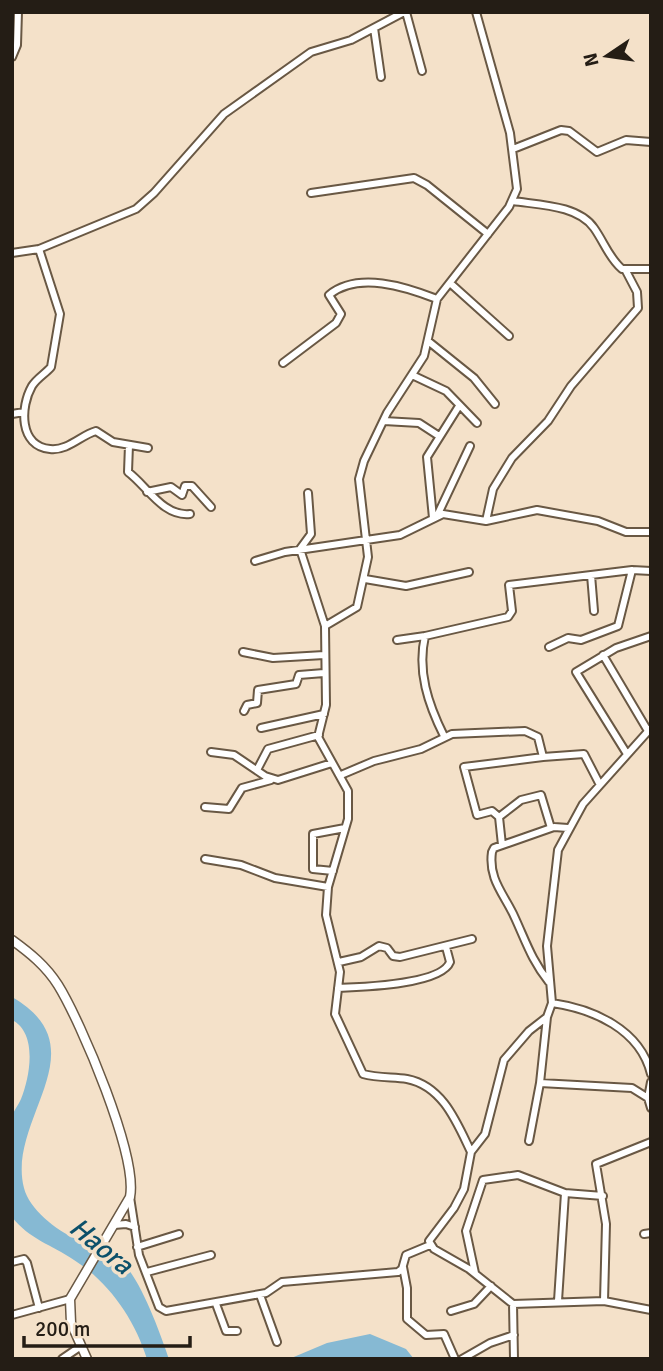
<svg xmlns="http://www.w3.org/2000/svg" width="663" height="1371" viewBox="0 0 663 1371" font-family="Signika,sans-serif">
<rect width="100%" height="100%" fill="#f4e1c9"/>
<path fill="#86b9d3" d="M12,997C102,1049 6,1119 24,1188C29,1209 56,1230 76,1239C89,1245 108,1249 119,1259C140,1276 160,1333 169,1359H147C135,1320 109,1282 74,1260C52,1245 29,1239 12,1217C12,1184 11,1151 12,1118C13,1111 18,1106 21,1099C30,1077 38,1033 12,1020Z
M370,1334L406,1349L414,1359H289L327,1343Z"/>
<g fill="none" stroke-linecap="round" stroke-linejoin="round">
<g stroke="#695844" stroke-width="10">
<path id="minor" d="M406,12L422,71
M374,28L381,77
M12,57L17,45L18,12
M513,149L561,130L569,131L597,152L626,140L651,142
M311,193L414,178L427,185L488,234
M513,201C539,205 578,205 594,228C604,242 609,258 622,269H651
M39,249L60,314L51,367C45,374 37,378 32,386C20,407 19,446 50,449C68,451 81,435 96,431L113,442L148,448
M12,253L39,249L136,209L154,193L224,114L311,52L351,40L404,12
M450,283L509,336
M428,341L474,378L495,404
M283,363L336,323L341,314L329,295C358,271 406,287 437,299
M412,375L446,391L477,423
M12,414L24,412
M384,421L419,423L439,436
M129,445L128,472C147,486 163,517 190,514
M147,492L171,487L182,495L185,486H192L211,507
M308,493L311,534L300,549L325,626
M437,516L470,446
M433,518L427,457L459,406
M486,521L493,489L512,458L548,421L571,386L638,308L637,292L626,271
M255,561L285,552L400,535L443,514L486,521L537,510L598,521L626,532H651
M591,575L594,611
M365,579L406,586L469,572
M397,640L425,636
M549,647L568,638L581,640L618,626L632,570
M243,652L273,658L324,655
M603,655L648,731
M244,711L247,705L257,703L258,690L296,684L299,675L324,673
M261,728L324,714
M651,728L583,804L558,850L547,946L552,1003L547,1017L529,1031L504,1060L485,1134L471,1152L464,1189L454,1208L429,1241L434,1249L469,1269L513,1304L604,1301L651,1310
M444,736C428,704 417,671 425,636L508,617L512,611L509,585L632,570L651,571
M211,752L234,755L265,776L278,780L332,763
M627,754L576,672L616,648L651,636
M257,770L268,749L319,735
M341,775L374,761L421,749L452,734L525,731L538,737L543,757L584,754L600,785
M205,807L229,809L242,788L271,780
M499,817L492,811L477,815L464,767L543,757
M502,845L499,817L521,800L541,795L551,828
M205,859L241,865L275,878L328,887
M333,871L313,869V834L345,828
M339,962L361,957L379,946L387,948L393,956L400,957L472,939
M549,982C532,961 526,942 515,918C505,895 488,880 492,852L494,848L554,827L568,828
M338,988C360,987 441,985 450,962L446,947
M552,1003C593,1009 640,1029 651,1074
M540,1083L632,1088L648,1098L651,1108
M648,1098L651,1082
M529,1141L540,1083L547,1017
M471,1152C457,1123 443,1086 407,1079C393,1077 377,1078 363,1074L335,1014L340,972L326,915L328,887L348,819V791L318,737L326,705L325,626L357,607L368,557L359,479L364,461L387,413L424,356L437,299L509,207L517,189L510,133L476,12
M130,1197L139,1255L159,1307L166,1311L266,1293L282,1282L398,1272L402,1269L406,1255L430,1245
M114,1225L126,1224L135,1227
M644,1234L651,1233
M137,1247L179,1234
M12,1262L24,1259L27,1263L39,1308
M403,1267L407,1288V1319L426,1335L444,1334L455,1359
M147,1272L211,1255
M475,1273L466,1231L483,1180L518,1175L565,1193L603,1196
M260,1295L277,1342
M558,1301L565,1193
M604,1301L606,1224L596,1164L651,1142
M216,1304L226,1331H237
M513,1304L514,1359
M451,1311L474,1304L491,1286
M12,1315L70,1299
M62,1359L81,1346
M462,1359L490,1343L514,1335"/>
</g>
<g stroke="#695844" stroke-width="11">
<path id="tertiary" d="M12,940C30,953 46,966 58,985C81,1022 138,1156 130,1197L70,1299L71,1323L87,1359"/>
</g>
<use href="#minor" stroke="#fff" stroke-width="6"/>
<use href="#tertiary" stroke="#fff" stroke-width="8"/>
</g>
<g text-anchor="middle" dominant-baseline="central" stroke-width="7" stroke-linejoin="round" paint-order="stroke">
<g font-size="28" font-style="italic" fill="#0c506a" stroke="#f4e1c9">
<text transform="translate(101 1246) rotate(39)">Haora</text>
</g>
</g>
<rect width="663" height="1371" fill="none" stroke="#241d15" stroke-width="28"/>
<g transform="translate(607 56) rotate(257)" stroke="#f4e1c9" stroke-width="5" paint-order="stroke">
<path d="M0-5L12 26L0 18L-12 26Z" fill="#241d15"/>
<text y="-10" font-size="19" font-weight="bold" text-anchor="middle" fill="#241d15">N</text>
</g>
<path d="M24 1336v10h166v-10" fill="none" stroke="#241d15" stroke-width="3.5"/>
<text x="35" y="1336" font-size="21" fill="#241d15" stroke="#f4e1c9" stroke-width="5" paint-order="stroke">200 m</text>
</svg>
